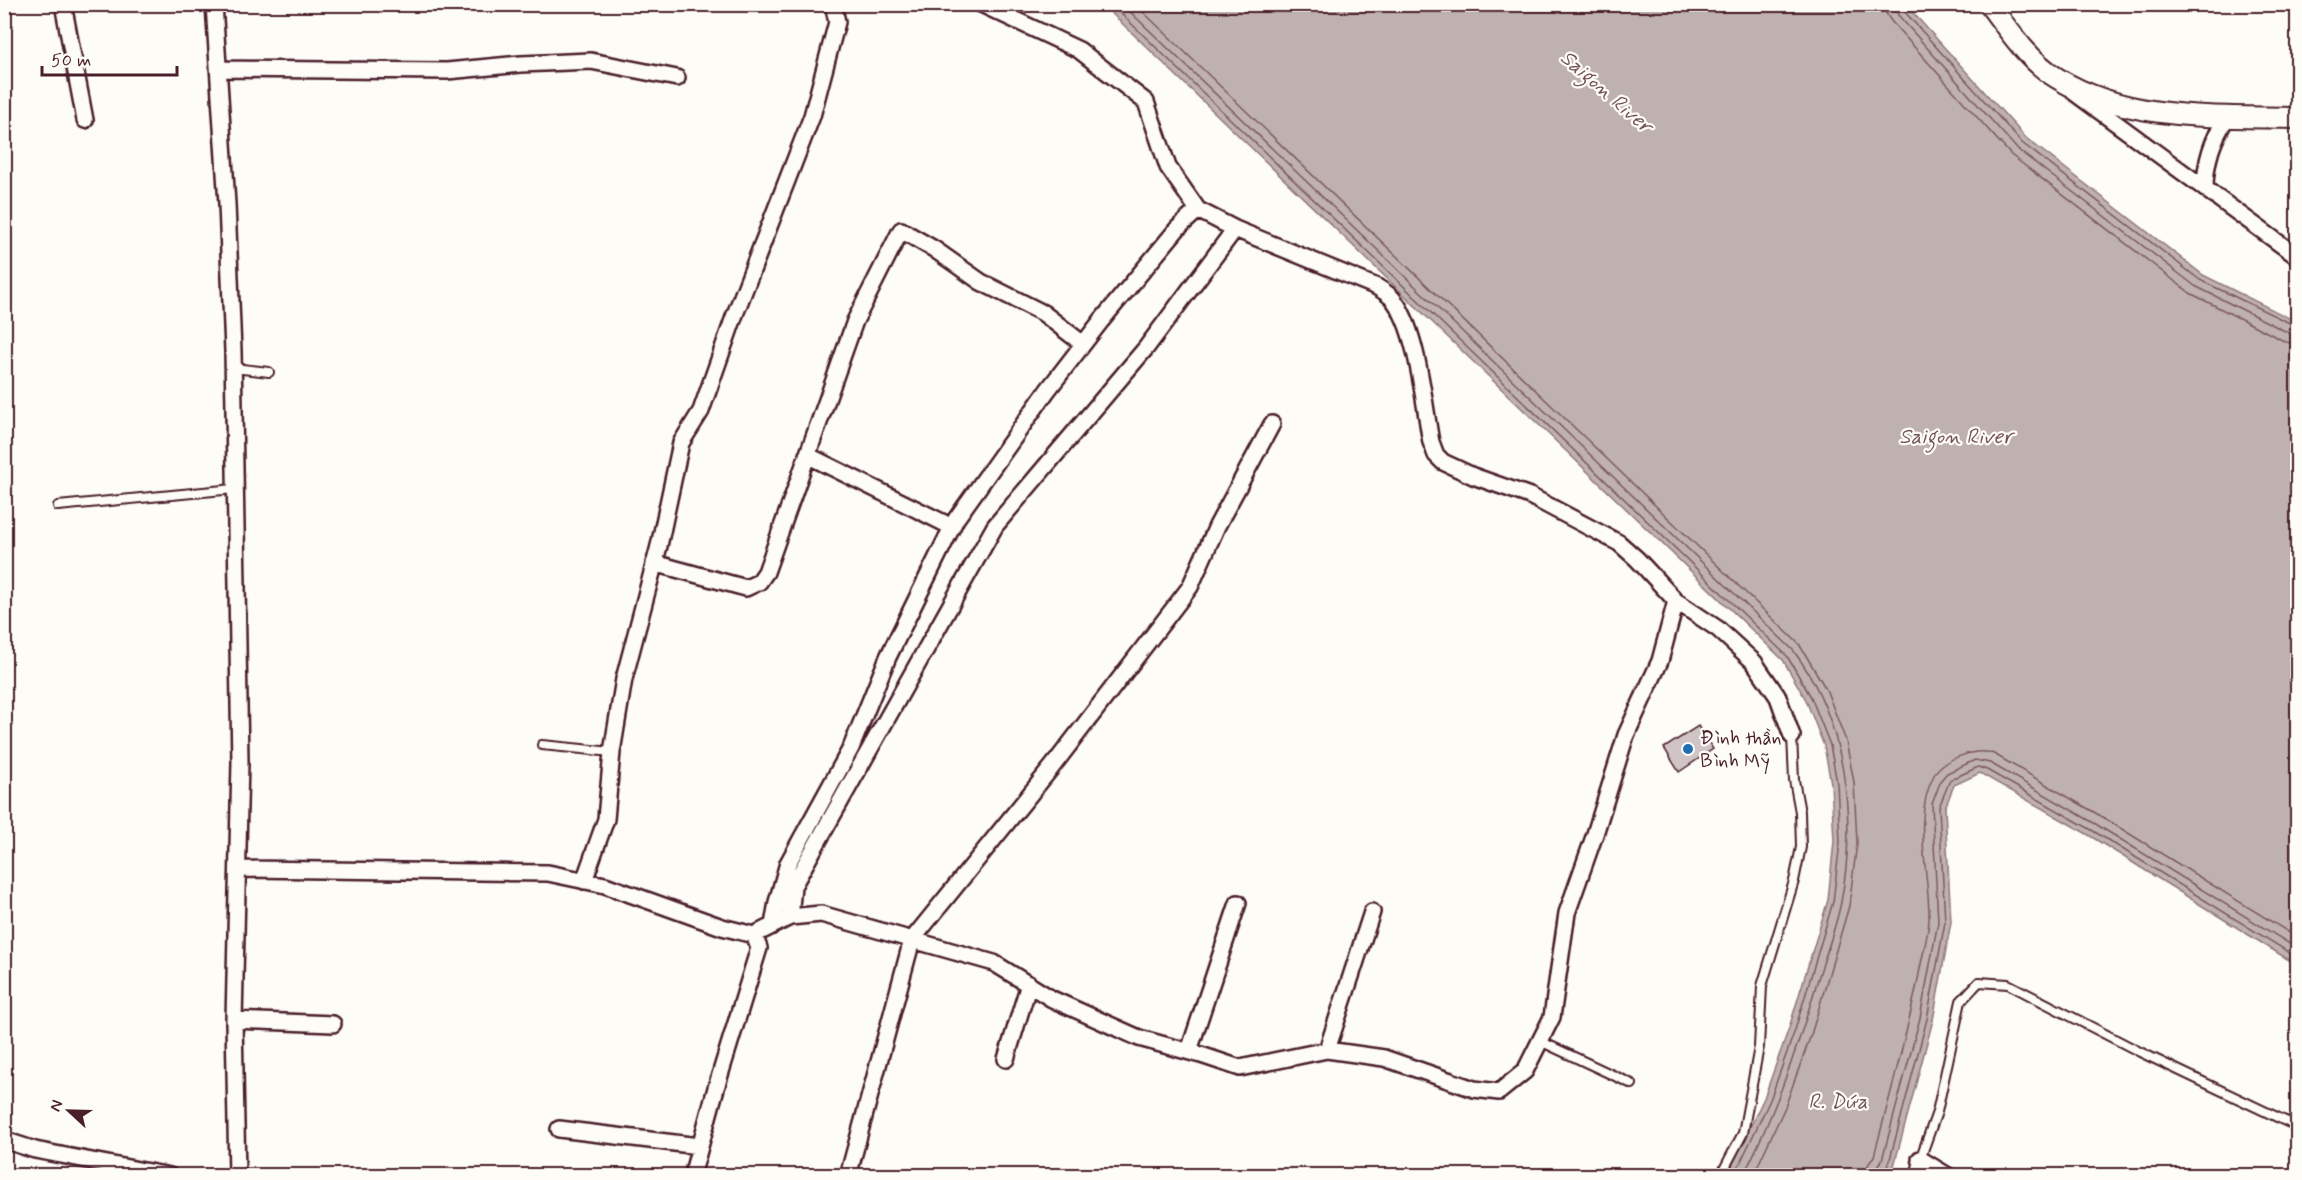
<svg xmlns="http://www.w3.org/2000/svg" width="2302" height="1180" viewBox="0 0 2302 1180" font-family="Mynerve,sans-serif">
<rect width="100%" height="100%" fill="#fdfcf7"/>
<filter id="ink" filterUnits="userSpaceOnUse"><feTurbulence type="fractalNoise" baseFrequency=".0167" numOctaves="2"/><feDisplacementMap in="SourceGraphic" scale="12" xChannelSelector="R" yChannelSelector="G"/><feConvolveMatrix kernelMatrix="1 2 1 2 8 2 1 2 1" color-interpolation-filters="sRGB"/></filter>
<g filter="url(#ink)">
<path fill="#c0b1b1" stroke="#91777b" stroke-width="1.5" d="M1103,5H1906L2026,138L2203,275L2297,322V965L2087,834L1980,773L1954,785L1945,808L1951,922L1933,1020L1894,1166L1888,1175H1727L1764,1098L1789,1028L1828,900L1834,841L1831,783L1824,746L1806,700L1783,660Z"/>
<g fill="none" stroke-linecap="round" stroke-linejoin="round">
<path stroke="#795961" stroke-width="1.5" d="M1111,4L1787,656L1811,697L1830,745L1837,783L1840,842L1833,902L1795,1030L1770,1100L1734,1176
M1122,4L1793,650C1846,720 1857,818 1841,902C1835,932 1823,961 1815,989C1796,1053 1774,1116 1743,1176
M1135,4L1799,644L1826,689L1846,741L1854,782L1857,843L1849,906L1811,1035L1785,1107L1753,1176
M1885,4L1886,13L1891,21L2011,155L2190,293L2286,342L2298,344
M1894,4L1898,15L2017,149L2195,286L2289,333L2298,335
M1902,4L1904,11L2022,143L2200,280L2298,327
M1866,1176L1868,1165L1874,1156C1890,1095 1907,1035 1919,974C1922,956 1928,937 1929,920C1930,872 1911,820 1934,775C1942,759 1977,747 1994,754L2099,815L2298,938
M1875,1176L1876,1169L1882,1160L1920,1018L1938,922L1932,804L1941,780L1947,773L1975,760L1990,763L2094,823L2298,949
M1883,1176L1889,1163L1927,1019L1945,922L1939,807L1950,780L1978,767L1987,770L2090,829L2298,958"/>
</g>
<path fill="#d0c5c4" stroke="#4a1f2b" stroke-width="1.5" d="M1698,726L1713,749L1679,772L1664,748Z"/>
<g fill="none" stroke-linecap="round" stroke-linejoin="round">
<g stroke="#4a1f2b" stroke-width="12">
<path id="service" d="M233,368L269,372
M58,506L234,489
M542,745L612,752
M1540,1041L1632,1084
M1718,1176L1723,1171L1743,1133L1759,1047L1762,986L1794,881L1801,847L1800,812L1794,780L1792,736
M1914,1176L1937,1112L1961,1001L1979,982L2008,984L2140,1052L2298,1127"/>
</g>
<g stroke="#4a1f2b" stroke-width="20">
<path id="minor" d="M63,4L85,120
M214,4L227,204L233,351L240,762L234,1020L237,1176
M981,4L1079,50L1146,102L1168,167L1198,210L1235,229L1377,287C1382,290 1388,294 1392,298C1417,326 1424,404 1431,442L1436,455L1443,462L1473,476L1530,496L1619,543L1637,559L1676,601L1718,629L1754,662L1778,697L1792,736
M220,69L447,71L521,64L591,61L677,78
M2075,93L2298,257
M2205,189C2205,162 2212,139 2228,116
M807,455L952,527
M654,563L746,588L759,582L766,572L855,321L901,230L934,249L981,282L1043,313L1083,344
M238,869L548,873L605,885L722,927L754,935L759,948L716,1088L692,1176
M584,881L606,819L612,752L624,679L659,546L681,443L701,411L734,317L812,116L837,22L833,4
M790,917L793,886L995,526L1146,348L1235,229
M773,925L777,902L788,863L851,748L888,657L956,519L1047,391L1101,321L1178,228L1198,210
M754,935L790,917L821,914L994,963L1052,999L1139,1038L1201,1055L1240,1068L1327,1050L1384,1058L1474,1089L1499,1092L1525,1071L1552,1017L1567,913L1595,834L1626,735L1660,661L1676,601
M234,1020L333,1024
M1327,1050L1372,912
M1189,1051L1238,903
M1006,1059L1029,984
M559,1129L699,1146
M4,1140L35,1150L170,1176
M1920,1159L1948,1176
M848,1176L912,940L1052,767L1190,587L1217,526L1272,424"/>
</g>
<g stroke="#4a1f2b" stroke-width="24">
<path id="tertiary" d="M1989,4C2008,30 2030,62 2057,78C2128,122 2218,116 2298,118"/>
</g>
<use href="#service" stroke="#fdfcf7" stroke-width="8"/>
<use href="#minor" stroke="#fdfcf7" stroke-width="15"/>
<use href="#tertiary" stroke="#fdfcf7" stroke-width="20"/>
</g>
</g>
<circle fill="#1f6fb2" stroke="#fdfcf7" stroke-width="2" cx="1688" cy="749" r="6"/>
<g text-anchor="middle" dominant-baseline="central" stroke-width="4.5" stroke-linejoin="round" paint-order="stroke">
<g font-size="20" fill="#4a1f2b" stroke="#fdfcf7" text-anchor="start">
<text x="1700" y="738">Đình thần<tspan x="1700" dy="23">Bình Mỹ</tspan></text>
</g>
<g font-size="21" font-style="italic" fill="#73525a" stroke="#fdfcf7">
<text transform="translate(1606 92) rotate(41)">Saigon River</text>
<text x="1956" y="437">Saigon River</text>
<text x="1838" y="1102">R. Dứa</text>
</g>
</g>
<rect width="2302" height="1180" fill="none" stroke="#fdfcf7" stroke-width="24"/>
<rect x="12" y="12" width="2278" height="1156" fill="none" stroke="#4a1f2b" stroke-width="2" filter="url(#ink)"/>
<g transform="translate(69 1111) rotate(292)" stroke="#fdfcf7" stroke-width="4.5" paint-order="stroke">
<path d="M0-4.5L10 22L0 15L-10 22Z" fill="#4a1f2b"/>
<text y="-9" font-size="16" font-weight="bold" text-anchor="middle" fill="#4a1f2b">N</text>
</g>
<path d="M42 66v9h135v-9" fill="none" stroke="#4a1f2b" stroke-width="3"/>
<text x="51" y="66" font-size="18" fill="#4a1f2b" stroke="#fdfcf7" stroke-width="4.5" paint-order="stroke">50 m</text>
</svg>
